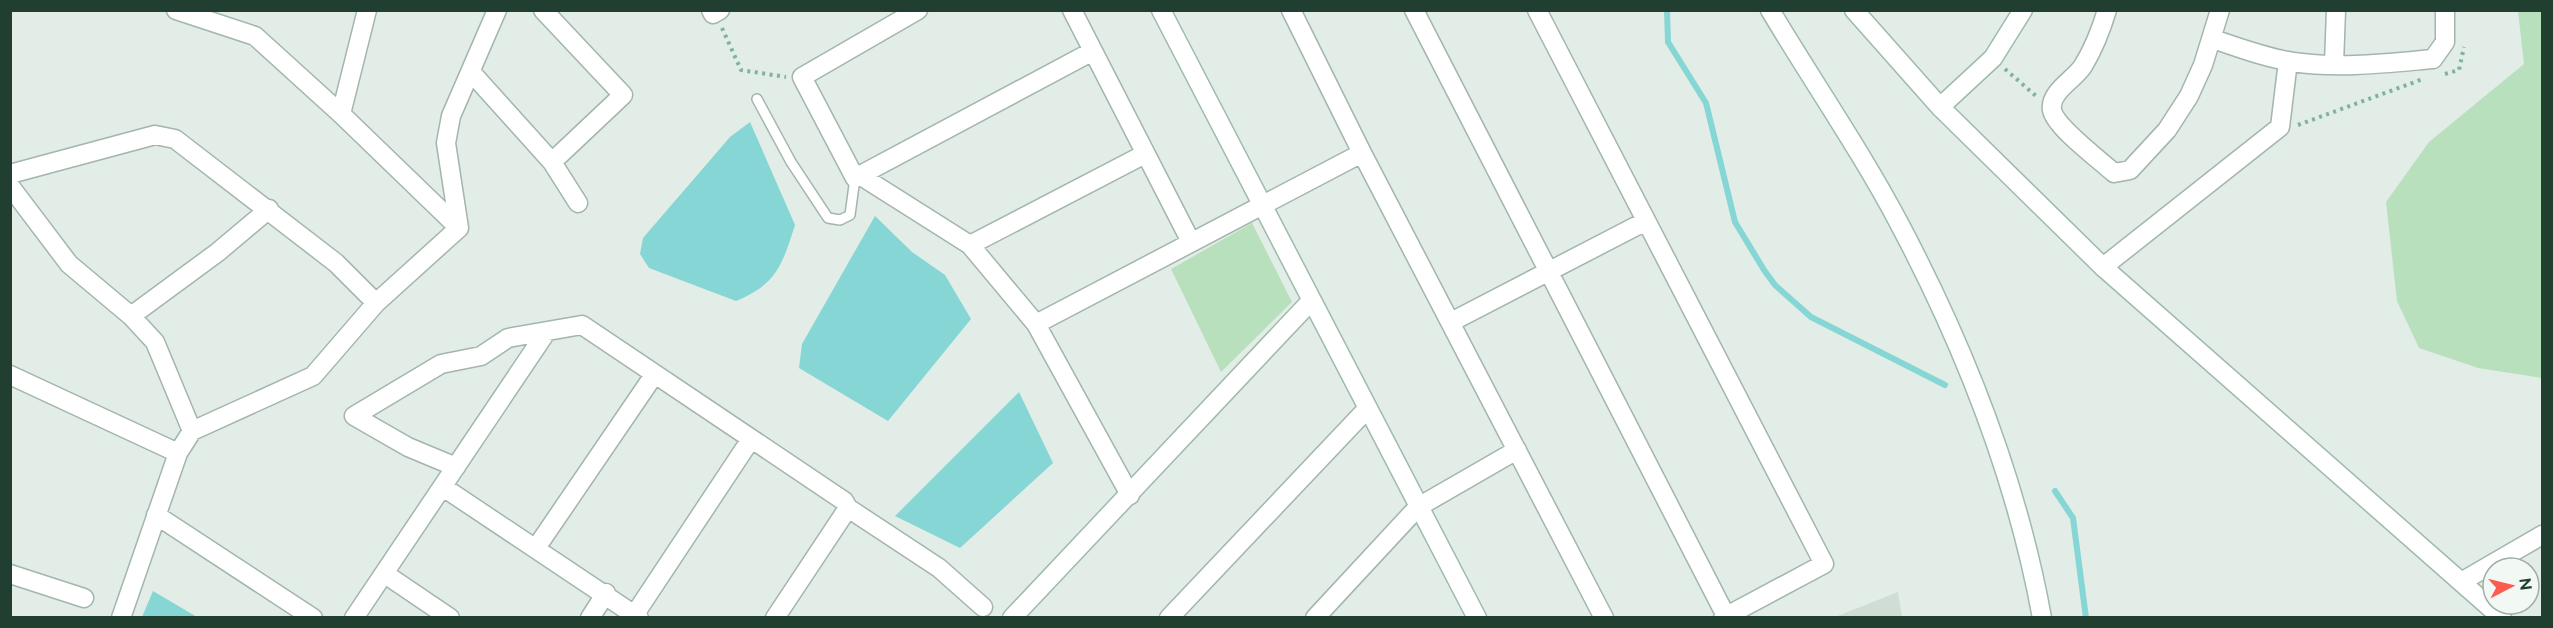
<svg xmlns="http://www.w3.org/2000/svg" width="2553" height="628" viewBox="0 0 2553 628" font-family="Raleway,sans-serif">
<rect width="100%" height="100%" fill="#e1ede6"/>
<path fill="#cfddd4" d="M1898,592L1902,617H1835Z"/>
<path fill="#b9e0bc" d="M2518,11H2542V378L2478,368L2419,348L2397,301L2386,202L2429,142L2524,64Z
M1252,223L1292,302L1221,372L1171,269Z"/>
<path fill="#85d6d4" d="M750,122L795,225C782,265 777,284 736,301L649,268L640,254L643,238L730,137Z
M875,216L912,252L945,275L971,319L888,421L799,368L802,344Z
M1019,392L1053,463L960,548L895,516Z
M153,591L197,617H142Z"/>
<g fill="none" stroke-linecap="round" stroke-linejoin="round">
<path stroke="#85d6d4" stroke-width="6" d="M1667,10L1668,42L1706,103L1735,222L1764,270L1775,285L1811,317L1945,385
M2055,491L2073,518L2086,618"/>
<g stroke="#a3b5ac" stroke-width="12">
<path id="lane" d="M757,99L791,162L828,218L840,220L850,215L855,178"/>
</g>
<g stroke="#a3b5ac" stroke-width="21">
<path id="street" d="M176,10L255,36L341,114
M367,10L341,114L459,228
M543,10L623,95L552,162
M711,10L713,14L720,10
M918,10L802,77L855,178L1093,51
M1072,10L1191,242
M1291,10L1362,153L1604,618
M1414,10L1726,616
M1537,10L1824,564L1723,618
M2107,10C2101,30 2094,48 2083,66C2075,79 2049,92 2052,110C2055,127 2100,160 2114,173L2130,170L2167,130L2189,96L2203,65L2220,10
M2213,39C2240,48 2266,58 2293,62C2339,69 2388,63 2433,59L2445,42V10
M2334,64L2336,10
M471,72L552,162L578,203
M10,174L155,135L175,139L336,263L376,303
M861,176L970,245
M10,186L69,264L131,316L155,342L192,431
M2103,267L2280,127L2288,61
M131,316L218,252L269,209
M1451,322L1646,221
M1036,324L1362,153
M10,375L178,453
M456,467L408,447L354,416L441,364L481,356L508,338L582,325L844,501L848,508L775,618
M443,487L639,618
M1130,495L1036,324L970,245L1145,154
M848,508L939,568L983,607
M156,515L313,618
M536,548L654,375
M10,574L84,598
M385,574L450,618
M2461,582L2542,535
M635,614L751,439
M121,618L178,453L192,431L313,376L376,303L459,228L446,143L451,116L497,10
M354,618L547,331
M590,618L606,593
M1169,618L1367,409
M1315,618L1418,507L1517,450"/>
</g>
<g stroke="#9fbaac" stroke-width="21">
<path id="secondary" d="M1161,10L1477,618
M1770,10C1813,82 1861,151 1900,225C1965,348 2017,480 2042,618
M1854,10L1940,107L2103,267L2502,618
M1940,107L1993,58L2023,10
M1012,618L1311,301"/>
</g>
<path stroke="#7fb39a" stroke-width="4" stroke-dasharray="3 4.5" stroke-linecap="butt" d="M722,28L741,70L786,77
M2005,69L2036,96
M2445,74L2459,70L2464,47
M2298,125L2423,79"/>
<use href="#lane" stroke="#fff" stroke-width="9"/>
<use href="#street" stroke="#fff" stroke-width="18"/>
<use href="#secondary" stroke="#fff" stroke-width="18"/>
</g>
<rect width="2553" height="628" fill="none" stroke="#203f31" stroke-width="24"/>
<g transform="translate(2511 586) rotate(83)"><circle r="28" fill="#f2f9f4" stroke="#9eafa6" stroke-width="1.5"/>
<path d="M0-4.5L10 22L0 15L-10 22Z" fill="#fc5c50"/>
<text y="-9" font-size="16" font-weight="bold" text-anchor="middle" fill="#203f31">N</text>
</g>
</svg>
